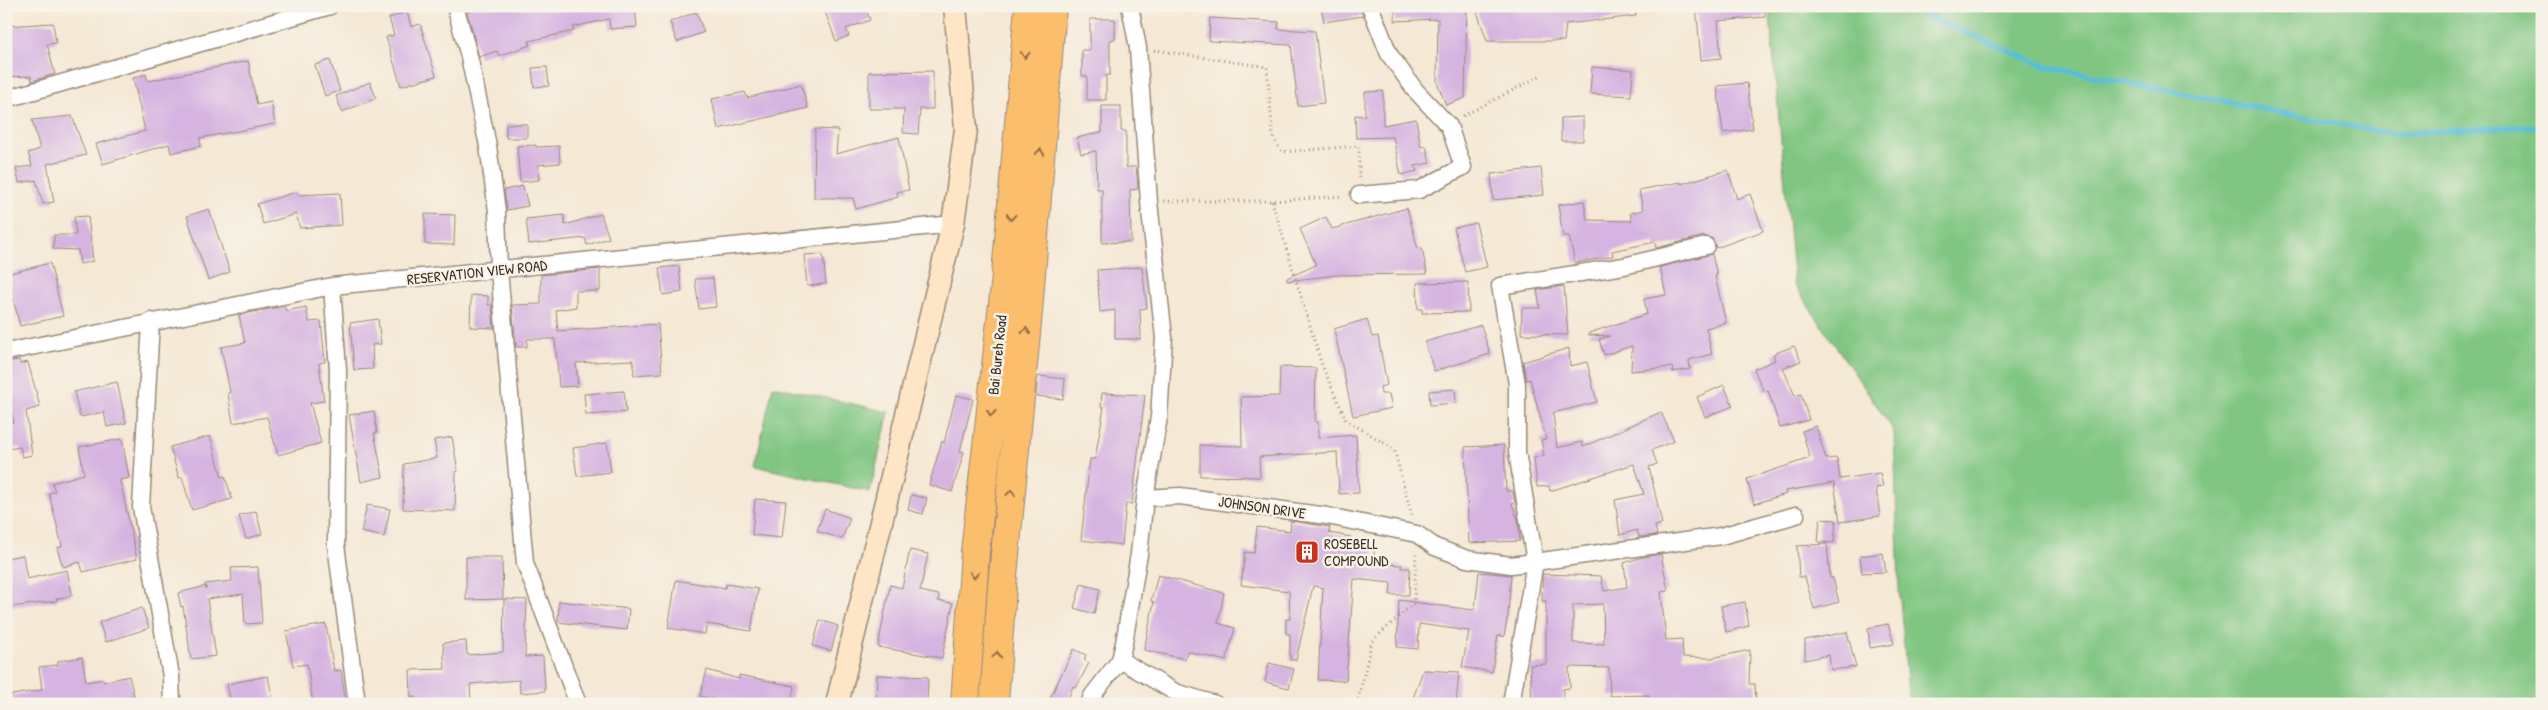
<svg xmlns="http://www.w3.org/2000/svg" width="2548" height="710" viewBox="0 0 2548 710" font-family="'Patrick Hand',sans-serif">
<rect width="100%" height="100%" fill="#f7f3e8"/>
<filter id="ink" filterUnits="userSpaceOnUse"><feTurbulence type="fractalNoise" baseFrequency=".02" numOctaves="2"/><feDisplacementMap in="SourceGraphic" scale="10" xChannelSelector="R" yChannelSelector="G"/><feConvolveMatrix kernelMatrix="1 2 1 2 8 2 1 2 1" color-interpolation-filters="sRGB"/></filter>
<filter id="wash" filterUnits="userSpaceOnUse"><feTurbulence type="fractalNoise" baseFrequency=".0096" numOctaves="4" result="noise"/><feDisplacementMap in="SourceGraphic" scale="20" xChannelSelector="R" yChannelSelector="G"/><feGaussianBlur stdDeviation="1.12" result="paint"/><feColorMatrix in="noise" values="0 0 0 0 0 0 0 0 0 0 0 0 0 0 0 0 0 1.4 0 .05"/><feComposite in="paint" operator="in"/></filter>
<g filter="url(#wash)">
<rect width="100%" height="100%" fill="#f5e8d4"/>
<path fill="#80c682" stroke="#5e7850" d="M1769,6H2542V704H1909L1899,588L1894,431L1794,285Z
M773,386L889,412L870,492L755,466Z"/>
<g fill="none" stroke-linecap="round" stroke-linejoin="round">
<path stroke="#58bed6" stroke-width="5.5" d="M1904,6L2047,67L2391,134L2531,126L2542,132"/>
</g>
<g id="blocks">
<path fill="#d6b4e1" fill-rule="evenodd" d="M466,6H635L637,27L610,29L609,19L573,27L574,31L529,41L530,45L499,56L497,51L479,57Z
M823,6H865L870,20L846,29L849,36L836,41Z
M1321,6H1360L1363,16L1324,22Z
M1395,6H1467L1465,98L1446,105L1437,82L1438,19L1395,21Z
M1475,6L1582,8V6H1635L1636,16L1566,24L1564,41H1487Z
M1696,6H1765V17L1718,21L1721,58L1701,60Z
M407,12L411,27L420,24L436,76L401,86L386,37L394,35L389,18Z
M696,12L704,32L677,42L670,22Z
M1210,18L1279,22L1278,29L1315,31L1324,103L1298,106L1291,45L1209,41Z
M1090,19H1115V39L1110,40V75H1106V100H1087V76H1082V50H1090Z
M53,23L56,43L47,44L55,74L32,81L31,76L6,77V26Z
M330,60L340,91L325,96L315,65Z
M248,61L257,105L271,102L275,124L200,138L201,146L171,153L169,144L103,164L96,144L145,131L133,78L146,74L148,81Z
M547,67L549,86L534,87L532,68Z
M1592,67L1633,70L1631,96L1590,94Z
M933,71V109H920L918,134L903,133L904,109H869V72Z
M370,82L376,98L342,112L336,96Z
M1747,83L1753,129L1723,133L1717,86Z
M801,84L808,108L718,129L712,99L745,92L747,98Z
M1383,91V125L1416,119L1421,147L1426,146L1430,163L1415,166L1417,171L1401,175L1393,137L1356,138L1355,115L1365,116V92Z
M1102,106H1121V131H1126V167H1136L1138,189L1130,190L1131,242L1102,243V189H1097L1096,151L1081,154L1077,138L1102,132Z
M72,116L86,155L47,164L54,202L43,204L36,180L19,183L16,168L32,166L28,153L40,149L32,120Z
M1583,117V141H1561V118Z
M506,124H527V138H506Z
M815,129L838,130L836,154L899,137L909,190L897,192L898,197L856,209L853,198H814Z
M536,145V147L559,146L560,163L538,165L539,180L520,182L517,146Z
M1541,168L1544,195L1493,200L1491,174Z
M1728,170L1737,199L1750,194L1763,231L1716,248L1713,239L1704,236L1656,248L1655,242L1612,251L1613,256L1575,263L1569,236H1563L1558,205L1584,201L1587,220L1632,221L1630,213L1643,210L1639,190L1681,182V184Z
M523,186L528,206L507,210L504,190Z
M296,192L298,195L340,193L342,225L300,228L296,214L263,224L257,204Z
M1407,208L1418,249L1422,248L1427,274L1336,275L1287,281V278L1316,265L1300,229L1326,217L1332,229Z
M209,209L230,272L208,280L187,216Z
M425,214L455,215L454,245L425,244Z
M601,214L609,238L587,245L585,238L529,244L526,219L564,215L565,225Z
M88,216L93,261L80,264L78,250L53,249L54,235H76L74,217Z
M1476,223L1487,267L1465,272L1454,228Z
M823,254L826,284L807,286L804,255Z
M1712,254L1717,276H1715L1726,323L1706,328L1712,354L1689,360L1690,369L1673,372L1672,367L1631,371L1632,346L1604,355L1599,339L1610,336L1589,335V333L1647,314L1644,299L1666,295L1660,267Z
M50,263L63,316L20,326L7,274Z
M679,266L682,292L663,295L659,268Z
M1142,267L1147,308L1140,309L1141,339H1115V310L1100,312L1097,270Z
M600,269V291H576V307L556,310L558,331L658,324L662,373L634,375L633,360L576,363L578,386L559,387L555,339H527V347H516L512,305L541,304V275Z
M713,278L716,307L699,309L695,279Z
M1468,282L1469,312L1422,313V309H1418L1417,283Z
M1564,286L1568,335L1521,334L1522,308H1540L1537,290Z
M471,295L488,296V305H492L494,328L470,327Z
M284,306L286,311L306,307L309,322L321,321L325,362L319,363L324,401L310,403L321,443L278,455L267,417L233,423L228,393L230,392L221,347L245,343L239,315Z
M378,319L381,344L372,345L373,369L354,370L350,323Z
M1367,319L1372,337L1378,336L1387,385L1380,387L1381,394H1389L1392,408L1353,416L1334,329Z
M1481,325L1490,354L1434,371L1425,342Z
M1794,346L1801,361L1783,368L1795,396L1801,394L1809,420L1780,428L1768,390L1764,392L1754,369L1775,360L1773,354Z
M1569,348L1570,366L1587,362L1597,402L1553,413L1557,448L1582,442L1583,447L1661,412L1674,441L1652,450L1657,464L1649,467L1662,524L1655,526L1657,535L1639,537L1637,530L1620,535L1615,500L1644,494L1634,464L1550,491L1549,486L1537,487L1534,458L1544,455L1541,440L1546,439L1530,379L1526,380L1523,362Z
M19,360L20,364L28,362L40,407L26,411L32,455L22,457L20,447L8,449L6,436V423L14,422L6,394V362Z
M1280,367L1316,368L1315,422H1318V438L1356,435L1359,493L1339,494L1337,452L1259,457L1260,477L1200,476V445L1242,446L1241,397L1279,396Z
M1038,376L1065,379L1063,399L1036,396Z
M117,382L126,423L107,427L104,412L80,417L74,392Z
M1724,385L1733,406L1705,417L1697,397Z
M1455,389L1456,403L1430,405L1429,391Z
M624,391L626,412L586,415L584,394Z
M1102,393L1145,395L1132,504L1126,503L1122,545L1081,540L1090,459H1095L1104,407H1101Z
M956,395L973,399L960,451L964,452L952,492L929,485L942,441L944,443Z
M374,411L377,433H374L383,477L361,482L349,415Z
M1816,426L1826,459L1837,458L1840,479L1880,473L1883,487L1876,488L1880,516L1840,522L1834,483L1785,491L1786,494L1754,504L1747,479L1810,458L1802,431Z
M210,436L222,477L225,476L232,499L192,510L182,477L179,478L170,447Z
M452,437L458,471L456,472L455,511L403,509L404,464L437,458L434,440Z
M122,439L129,478L120,480L137,559L83,572L80,562L63,567L57,548L62,546L49,493L55,491L52,483L84,474L79,447Z
M607,443L611,472L577,476L573,448Z
M1504,445L1506,491H1513L1515,503L1512,504L1518,520L1520,541L1469,543L1465,447Z
M911,495L927,498L923,514L908,510Z
M755,499L786,501L782,538L752,535Z
M367,505L390,509L384,537L361,532Z
M825,509L850,518L842,539L817,531Z
M256,511L262,534L246,539L239,516Z
M1820,519L1836,520L1834,543L1818,542Z
M1291,521L1330,527L1329,533L1351,537L1350,544L1374,547V563L1402,565L1401,568H1410L1409,595H1390L1391,583L1354,579L1346,681L1318,680L1323,588L1313,586L1296,660H1290V634H1286V619H1290L1289,591L1241,585L1245,552L1254,553L1257,527L1290,531Z
M1827,544L1830,578H1833L1839,602L1814,609L1805,577H1799L1797,546Z
M910,550L928,554L920,591L939,595L938,601L953,603L942,658L878,647L890,585L902,588Z
M1883,553L1886,572L1862,573L1860,556Z
M1661,554L1668,591L1661,592L1666,640L1682,639L1683,657L1712,658L1750,650L1749,684H1755L1756,704H1649V695L1610,696L1609,668L1569,667L1570,688L1563,689V704H1532L1530,665L1546,664V601H1542L1543,574L1601,576L1604,591L1627,587L1624,563L1642,557ZM1603,604L1604,644L1573,643V605Z
M23,555L27,579L67,570L72,595L56,599L57,601L11,607L6,558Z
M466,557H502L503,599L466,600Z
M258,567L262,623L245,624L243,594L207,599L216,656L191,659L183,606L181,607L178,593L206,586V589L205,584L232,581L231,568Z
M1479,572L1511,575L1508,615L1504,637L1498,635L1492,672L1462,667L1469,631L1419,624L1418,649L1397,647L1399,600L1473,610L1475,609Z
M1158,575L1224,593L1218,623L1235,628L1226,661L1187,651L1185,659L1144,650L1154,602L1151,601Z
M676,580L725,588L726,584L758,589L751,631L707,624L705,634L668,628Z
M1081,584L1100,589L1094,614L1074,608Z
M504,599L527,600L525,657L543,656L545,691L520,693L519,680L470,684L471,704H415V697H411L410,670L445,669L443,643L466,641L467,655L503,652Z
M559,601L629,609L627,630L558,622Z
M1745,602L1749,626L1726,632L1721,606Z
M142,608L149,628L106,642L99,622Z
M820,620L838,626L831,651L813,646Z
M326,624L334,671L341,670L346,704H313L307,664L293,666L286,631Z
M1888,624L1894,644L1870,648L1868,628Z
M1847,632L1856,667L1831,670L1829,655L1805,660V640Z
M1074,649L1086,655L1084,660L1089,663L1076,688L1073,686L1066,704H1047Z
M82,657L86,682L103,679V682L129,676L134,696L93,704H7L6,696L42,690L39,667L58,665V661Z
M1269,663L1294,669L1289,688L1265,682Z
M707,670L739,679V675L794,686L791,704H732L700,696Z
M1423,670L1459,672L1456,704H1411Z
M877,675L928,677L927,704H876Z
M268,676L273,701L231,704L227,684Z"/>
</g>
</g>
<g filter="url(#ink)">
<use href="#blocks" fill-opacity="0" stroke="#988979" stroke-width="1"/>
<g fill="none" stroke-linecap="round" stroke-linejoin="round">
<g stroke="#988979" stroke-width="19">
<path id="street" d="M455,6L469,56L488,146L497,211L499,270L525,563L578,704
M1130,6L1138,48L1149,202L1164,338L1159,417L1145,498
M6,99L330,6
M1359,195L1419,190L1463,167L1449,126L1416,91L1389,54L1370,6
M1706,246L1624,266L1500,286L1517,384V452L1535,562L1721,536L1796,515
M332,286L338,370L336,545L357,704
M151,321L141,507L171,676L172,704
M6,352L332,286L953,224
M1120,660L1175,692L1215,704
M1089,704L1092,696L1120,660L1124,643L1139,554L1145,498L1180,496L1327,516L1417,534L1435,547L1467,559L1511,565L1535,562L1511,704"/>
</g>
<g stroke="#988979" stroke-width="25">
<path id="secondary" d="M837,704L953,224L966,129L955,6"/>
</g>
<g stroke="#988979" stroke-width="30">
<path id="highway" d="M965,704L975,552L1005,286L1029,6
M994,704L1002,586L1028,312L1052,6"/>
</g>
<path stroke="#988979" stroke-width="3" stroke-dasharray="1 4" stroke-linecap="butt" d="M1154,50L1267,67L1273,137L1282,152L1359,146V179
M1463,116L1540,76
M1164,201H1272L1343,196
M1272,201L1322,365L1346,420L1394,449L1412,516
M1357,704L1372,641L1414,603L1416,554"/>
<use href="#street" stroke="#fff" stroke-width="16"/>
<use href="#secondary" stroke="#fde5c5" stroke-width="22"/>
<use href="#highway" stroke="#fabe6d" stroke-width="28"/>
</g>
<defs><path id="oneway-chevron" d="M-2-3.5L2.5 0L-2 3.5" fill="none" stroke-width="1.6" stroke-linecap="round" stroke-linejoin="round" transform="scale(1.25)"/></defs>
<g stroke="#916d42">
<use href="#oneway-chevron" transform="translate(1025 55) rotate(95)"/>
<use href="#oneway-chevron" transform="translate(1040 152) rotate(-85)"/>
<use href="#oneway-chevron" transform="translate(1011 217) rotate(95)"/>
<use href="#oneway-chevron" transform="translate(1026 331) rotate(-85)"/>
<use href="#oneway-chevron" transform="translate(991 413) rotate(96)"/>
<use href="#oneway-chevron" transform="translate(1011 493) rotate(-85)"/>
<use href="#oneway-chevron" transform="translate(974 575) rotate(94)"/>
<use href="#oneway-chevron" transform="translate(997 655) rotate(-86)"/>
</g>
</g>
<defs>
<g id="building-square" transform="scale(1.25)"><rect x="-9" y="-9" width="18" height="18" rx="4" fill="#c8321e" stroke="#f7f3e8"/><path d="M-4-6H4V6H1V3H-1V6H-4ZM-2.5-4.3h1.7v1.8h-1.7ZM.8-4.3h1.7v1.8H.8ZM-2.5-1h1.7V.8h-1.7ZM.8-1h1.7V.8H.8Z" fill="#fff"/></g>
</defs>
<g fill-rule="evenodd">
<use href="#building-square" x="1307" y="552"/>
</g>
<g text-anchor="middle" dominant-baseline="central" stroke-width="5" stroke-linejoin="round" paint-order="stroke">
<g font-size="15" fill="#3b2a1e" stroke="#f7f3e8">
<text transform="translate(477 272) rotate(-6)">RESERVATION VIEW ROAD</text>
<text transform="translate(997 355) rotate(-84)">Bai Bureh Road</text>
<text transform="translate(1262 507) rotate(8)">JOHNSON DRIVE</text>
</g>
<g font-size="15" fill="#3b2a1e" stroke="#f7f3e8" text-anchor="start">
<text x="1324" y="543">ROSEBELL<tspan x="1324" dy="17">COMPOUND</tspan></text>
</g>
</g>
<rect width="2548" height="710" fill="none" stroke="#f7f3e8" stroke-width="25"/>
</svg>
